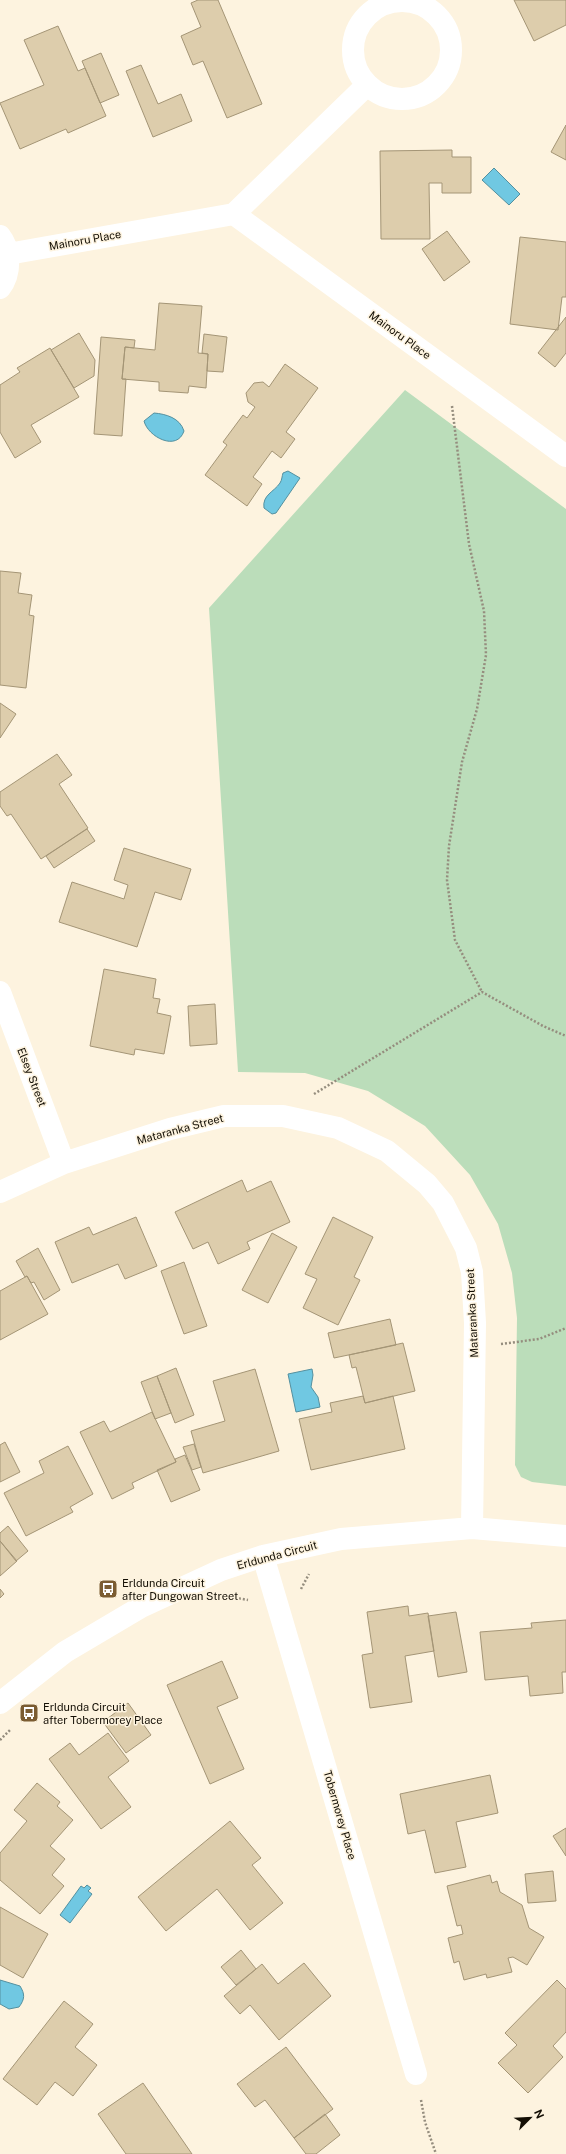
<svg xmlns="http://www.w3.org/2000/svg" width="566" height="2154" viewBox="0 0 566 2154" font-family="'Public Sans',sans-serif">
<rect width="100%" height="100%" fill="#fdf3df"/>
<path fill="#bbddba" d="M405,390L566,509V1486L532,1482L521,1477L515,1465L517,1318L512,1273L498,1224L470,1175L425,1126L368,1091L305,1073L238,1072L209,608Z"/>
<path fill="#70c8e2" stroke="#54909f" d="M494,168L520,194L509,205L482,180Z
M154,413C166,414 180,418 184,431C177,452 148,437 144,421Z
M288,471L300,478L276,513L272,514L264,508C262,495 274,492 280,483C282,480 282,476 283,473Z
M312,1369L313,1375L311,1387L318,1397L320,1407L296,1412L288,1374Z
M87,1885L91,1888L88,1891L92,1894L70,1923L60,1915L81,1886L84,1888Z
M0,1980L20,1986C25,1994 25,1999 19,2007L9,2009L0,2004Z"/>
<path fill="#ddcdac" stroke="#a49576" d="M198,0H218L262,104L227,118L203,61L193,65L181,36L201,27L191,3Z
M514,0H566V25L534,41Z
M58,26L78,71L85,68L106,116L68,133L66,129L20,149L0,103L44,85L24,40Z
M101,53L119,95L100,103L82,61Z
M141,65L158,104L181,94L192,121L153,137L126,71Z
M566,125V160L551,152Z
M452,150V157H471V193H442V183H429L430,239H381L380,151Z
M447,231L470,262L444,281L422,249Z
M520,237L566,242V297H562L558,330L510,324Z
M159,303L202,306L198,353L208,354L206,388L189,386L188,393L159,391V382L122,379L125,347L155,350Z
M566,317V353L555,367L538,353Z
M79,333L95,360L94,376L74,388L51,350Z
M204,334L227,337L223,372L207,371L208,354L202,353Z
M101,337L135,340L134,348L125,347L122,379H126L122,436L94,434Z
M50,348L79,397L31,425L41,442L15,458L0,432V385L20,372L17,368Z
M285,364L318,388L286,432L295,439L281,458L272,451L253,477L262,484L247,506L205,475L227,445L223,442L243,415L247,418L255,407L248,402L246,393L254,383L263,382L269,387Z
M0,571L21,573L18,593L32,595L29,615L34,616L26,688L0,685Z
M0,703L16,714L0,738Z
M57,754L72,775L59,784L88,828L41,859L11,814L7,816L0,806V792Z
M87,829L95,841L54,868L46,856Z
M124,848L191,869L181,900L155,892L137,947L59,922L72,882L124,899L128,885L114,880Z
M104,969L156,979L153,998L160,999L157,1013L171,1016L164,1054L135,1049L134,1055L90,1046Z
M215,1004L217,1044L190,1046L188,1006Z
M242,1180L247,1192L271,1181L290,1222L247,1242L250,1249L218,1264L208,1242L193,1249L175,1212Z
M136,1217L157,1266L125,1279L118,1264L72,1283L55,1242L89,1227L93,1235Z
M333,1217L373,1237L354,1277L360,1280L338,1325L303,1308L317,1279L305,1274Z
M272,1233L297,1247L268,1303L242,1290Z
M38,1248L60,1290L44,1300L34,1282L31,1283L27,1276L25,1277L16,1261Z
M184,1262L207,1326L184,1334L161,1271Z
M27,1276L48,1314L0,1340V1291Z
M390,1319L396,1345L334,1358L328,1333Z
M403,1343L415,1391L365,1403L356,1367L352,1368L349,1355Z
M176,1368L194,1415L175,1423L157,1376Z
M255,1369L279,1451L203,1473L191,1431L225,1421L213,1381Z
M157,1376L171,1413L155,1419L141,1382Z
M363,1396L365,1403L393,1396L405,1449L311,1470L299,1419L332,1412L330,1403Z
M152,1412L176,1462L132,1483L134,1488L112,1499L80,1432L104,1421L110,1432Z
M5,1442L20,1472L0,1482V1445Z
M194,1444L201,1467L192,1470L183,1447Z
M68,1446L93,1494L70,1507L73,1512L26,1536L4,1493L44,1473L39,1461Z
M185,1455L200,1490L171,1502L157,1470L176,1462L175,1459Z
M8,1526L28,1551L16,1561L0,1541V1533Z
M0,1541L17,1561L0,1576Z
M0,1589L4,1594L0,1598Z
M408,1606L409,1616L428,1613L434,1651L405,1656L412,1702L370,1708L362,1655L373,1653L367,1612Z
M456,1612L467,1672L438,1677L428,1616Z
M566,1620V1672H562L563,1693L530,1696L528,1676L485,1680L480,1632L532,1628L531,1623Z
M222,1661L238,1698L217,1707L244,1769L210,1784L167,1685Z
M128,1703L151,1735L126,1753L103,1722Z
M108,1733L129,1761L108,1777L131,1807L101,1829L49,1759L70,1743L79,1755Z
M490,1775L498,1813L456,1822L466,1867L435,1873L425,1830L408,1834L400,1794Z
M37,1783L60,1802L57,1806L73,1820L50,1846L65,1859L52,1875L64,1886L40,1914L0,1880V1853L27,1821L14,1810Z
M230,1821L261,1858L252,1865L283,1903L250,1930L217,1889L166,1931L138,1897Z
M566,1828V1856L553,1836Z
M553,1871L556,1901L528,1903L525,1874Z
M490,1875L492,1883L497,1881L500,1892L522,1905L529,1928L544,1937L527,1965L513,1957L508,1958L512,1972L487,1978L486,1974L464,1980L459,1961L454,1963L448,1938L463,1934L461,1925L457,1926L447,1886Z
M0,1907L48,1934L23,1978L0,1965Z
M241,1950L256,1969L236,1985L221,1967Z
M304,1963L331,1996L279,2040L250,2005L240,2014L224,1996L262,1964L278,1984Z
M557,1980L566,1989V2032L553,2046L563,2057L528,2093L498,2063L517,2045L505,2033Z
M64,2001L93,2024L75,2047L97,2065L73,2096L55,2082L37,2105L3,2079Z
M286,2047L333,2109L294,2138L265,2100L255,2107L237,2084Z
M143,2083L192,2154H126L98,2114Z
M325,2114L340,2135L316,2154H306L294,2138Z"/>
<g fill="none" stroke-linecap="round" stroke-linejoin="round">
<path stroke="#958d7e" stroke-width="2.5" stroke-dasharray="2 2" stroke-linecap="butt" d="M377,0L379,6
M452,406L469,544L484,611L486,655L477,709L462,762L449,846L447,880L455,940L482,992
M314,1094L482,992L543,1026L566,1036
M501,1344L539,1339L566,1328
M301,1589L309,1574
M231,1597L248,1600
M0,1740L11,1729
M421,2100L425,2122L436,2154"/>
<path stroke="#fff" stroke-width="22" d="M353 50a49 49 0 1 1 98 0a49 49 0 1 1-98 0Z
M367,85L234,214L566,456
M0,236C11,250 11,274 0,288
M8,254L234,214
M0,992L64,1163
M0,1192L64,1163L170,1129L224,1116H283L338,1128L387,1151L427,1184L443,1203L466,1248L472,1272L475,1323L472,1528
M263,1556L416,2074
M0,1703L65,1652L141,1607L221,1570L263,1556L341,1539L472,1528L566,1536"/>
</g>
<defs>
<g id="bus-square" transform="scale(1)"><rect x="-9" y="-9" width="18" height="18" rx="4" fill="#7b5c31" stroke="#fdf3df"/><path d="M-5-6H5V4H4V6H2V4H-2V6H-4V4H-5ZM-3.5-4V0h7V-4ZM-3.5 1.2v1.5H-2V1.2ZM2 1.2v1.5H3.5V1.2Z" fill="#fff"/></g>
</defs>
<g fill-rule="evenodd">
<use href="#bus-square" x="108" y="1589"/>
<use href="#bus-square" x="29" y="1713"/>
</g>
<g text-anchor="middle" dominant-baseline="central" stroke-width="3" stroke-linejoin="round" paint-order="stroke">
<g font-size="11" fill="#130e04" stroke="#fdf3df">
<text transform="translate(85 240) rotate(-10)">Mainoru Place</text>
<text transform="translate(400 335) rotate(36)">Mainoru Place</text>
<text transform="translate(32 1077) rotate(69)">Elsey Street</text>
<text transform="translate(180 1129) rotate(-15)">Mataranka Street</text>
<text transform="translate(472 1313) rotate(-93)">Mataranka Street</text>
<text transform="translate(277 1555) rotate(-15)">Erldunda Circuit</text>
<text transform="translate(340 1815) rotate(74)">Tobermorey Place</text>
</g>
<g font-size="11" fill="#130e04" stroke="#fdf3df" text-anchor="start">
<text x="122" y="1583">Erldunda Circuit<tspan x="122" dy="13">after Dungowan Street</tspan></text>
<text x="43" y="1707">Erldunda Circuit<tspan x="43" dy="13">after Tobermorey Place</tspan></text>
</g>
</g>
<g transform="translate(530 2118) rotate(66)" stroke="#fdf3df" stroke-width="3" paint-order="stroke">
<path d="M0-3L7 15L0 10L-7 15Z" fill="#130e04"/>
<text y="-6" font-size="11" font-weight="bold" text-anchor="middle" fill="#130e04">N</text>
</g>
</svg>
